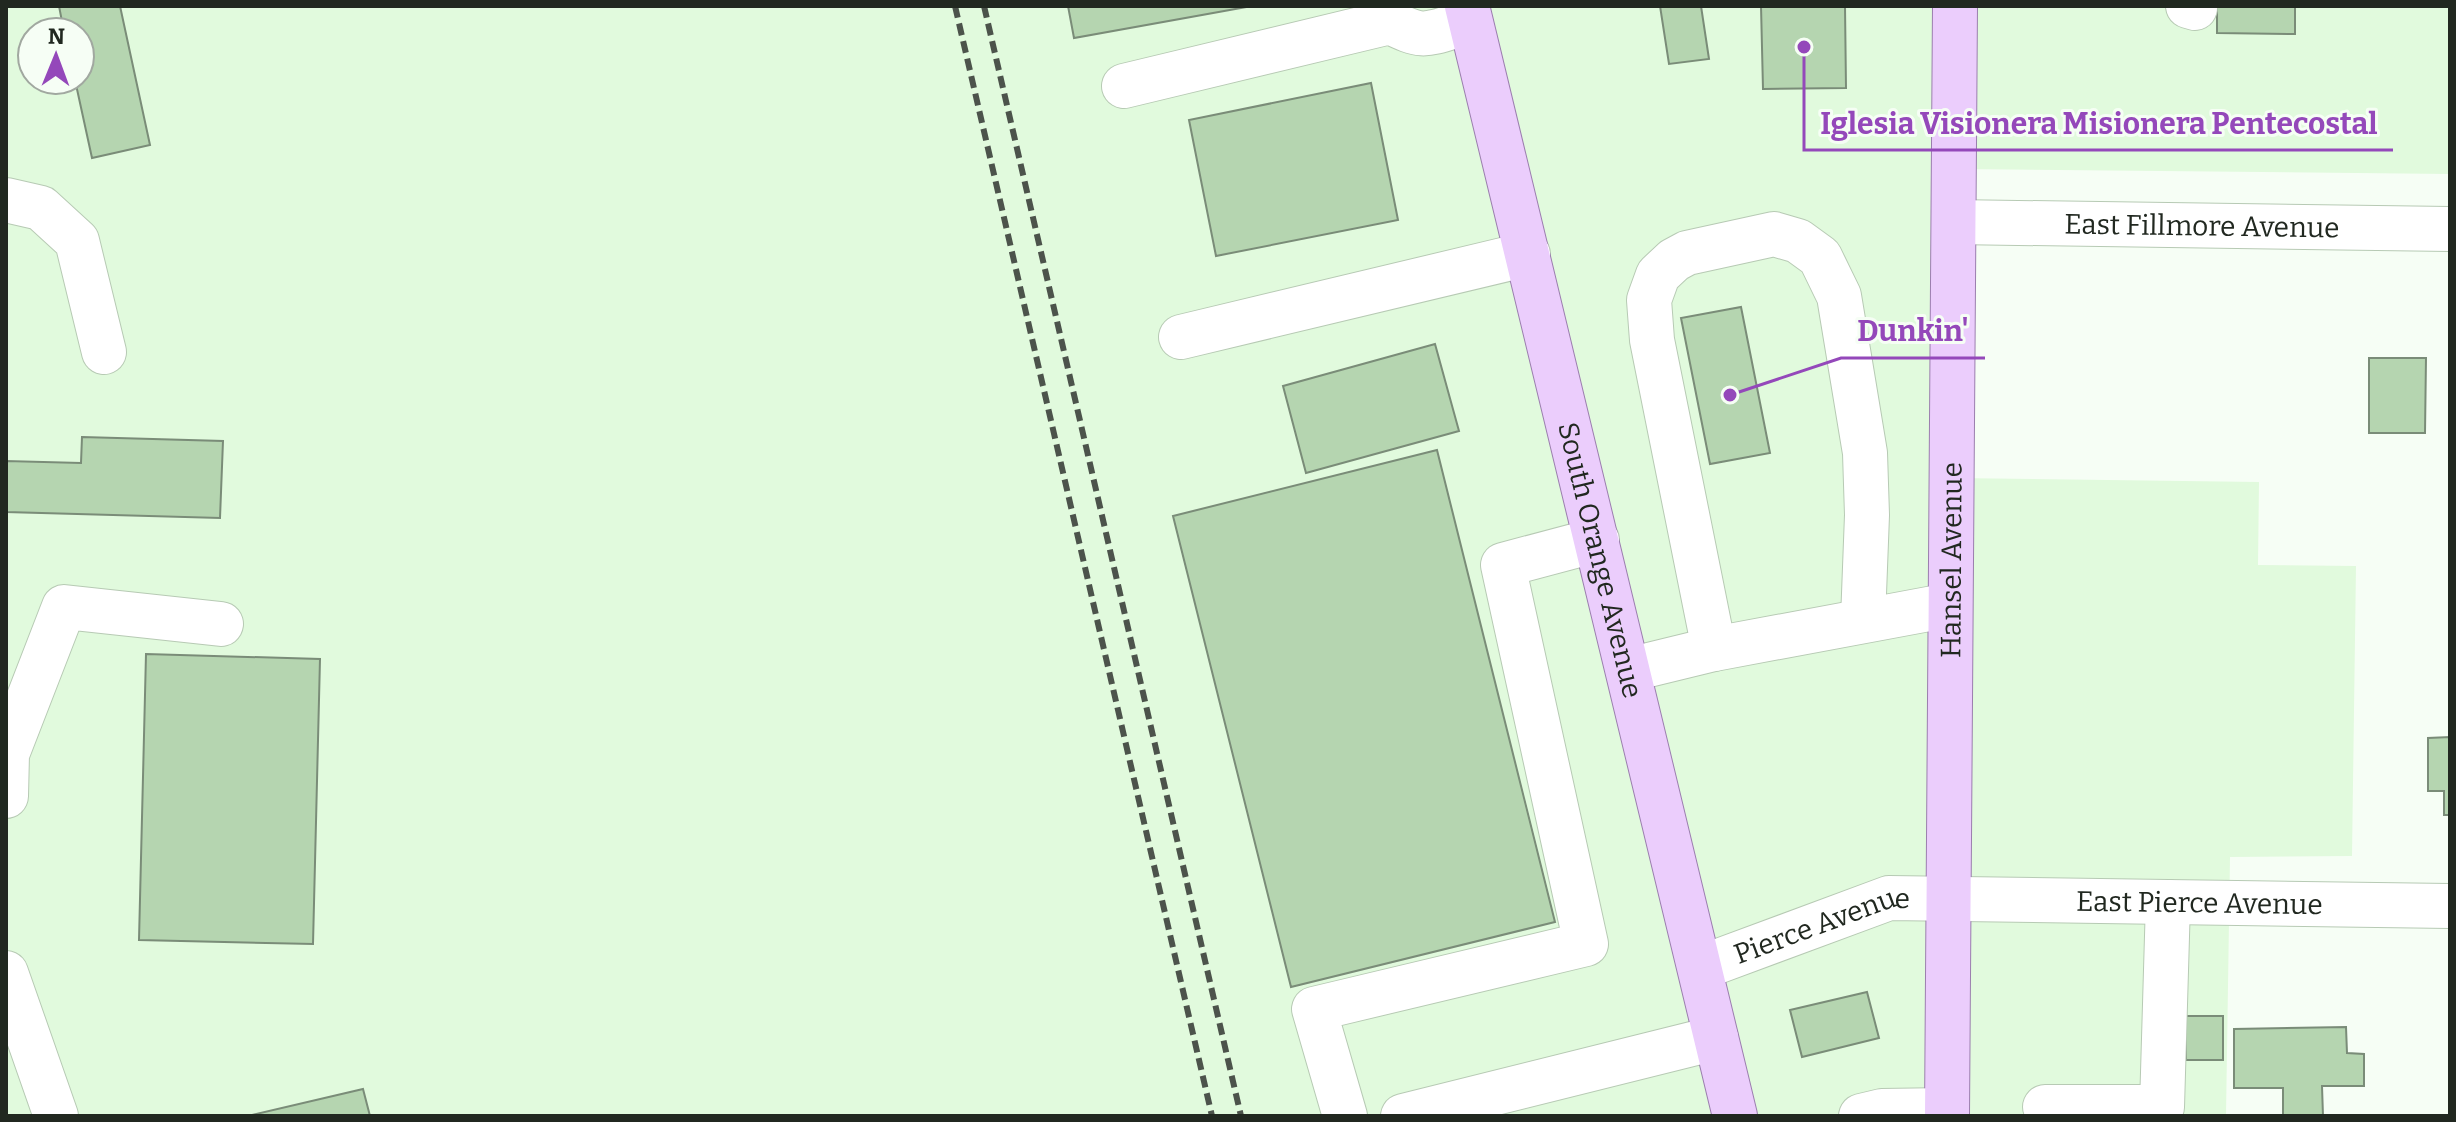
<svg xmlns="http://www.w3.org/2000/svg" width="2456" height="1122" viewBox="0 0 2456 1122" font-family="Bitter,serif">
<rect width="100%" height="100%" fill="#f6fef5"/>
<path fill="#e1fadd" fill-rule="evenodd" d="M6,6H2450V174L1957,169L1953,478L2259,482L2258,565L2356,566L2352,856L2230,857L2226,1116H6ZM32,32H80V80H32Z"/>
<path fill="#b5d5b0" stroke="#7a8c78" stroke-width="2" d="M59,6H120L150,145L92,158L75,80H80V32H64Z
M1068,6H1252L1074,38Z
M1660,6H1701L1709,59L1669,64Z
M1761,6H1845L1846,88L1763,89Z
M2217,6H2295V34L2217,33Z
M1371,83L1398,220L1216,256L1189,120Z
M1741,307L1770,453L1710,464L1681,318Z
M1435,344L1459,431L1306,473L1283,386Z
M2369,358H2426L2425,433H2369Z
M82,437L223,441L220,518L6,512V461L81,463Z
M1437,450L1555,922L1291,987L1173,516Z
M146,654L320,659L313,944L139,940Z
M2450,737V815H2444V791H2428V738Z
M1867,992L1879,1038L1802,1057L1790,1010Z
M2186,1016H2223V1060H2186Z
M2346,1027L2347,1053L2364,1054V1086H2322L2323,1116H2283V1088H2234V1029Z
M363,1089L370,1116H248Z"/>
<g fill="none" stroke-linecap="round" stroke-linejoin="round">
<g stroke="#b7cab4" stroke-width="46">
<g id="minor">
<path d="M2188,6L2195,8"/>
<path d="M1124,86L1390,22C1421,37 1423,36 1455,26L1463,6"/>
<path d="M6,200L41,208L77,241L104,352"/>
<path id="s1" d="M1954,222L2450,229"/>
<path d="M1181,337L1528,254"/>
<path d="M1714,649L1652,340L1649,300L1658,275L1674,260L1687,253L1774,234L1798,241L1820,257L1839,296L1865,453L1867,515L1863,620"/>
<path d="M1628,670L1714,649L1950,605"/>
<path d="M6,796L7,754L64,607L221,624"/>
<path id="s2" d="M1700,968L1889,898L2450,906"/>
<path d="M6,973L56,1116"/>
<path d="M2045,1107H2162L2168,902"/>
<path d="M1345,1116L1314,1009L1586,944L1503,565L1597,540"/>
<path d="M1403,1116L1716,1038"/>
<path d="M1861,1116L1882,1111L1947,1110"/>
</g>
</g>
<g stroke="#9b7eae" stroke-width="46">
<g id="major">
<path id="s3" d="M1467,6L1735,1116"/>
<path id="s4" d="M1947,1116L1955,6"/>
</g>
</g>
<use href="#minor" stroke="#fff" stroke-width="44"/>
<use href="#major" stroke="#ebcdfc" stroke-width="44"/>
<path stroke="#4c534b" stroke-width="6" stroke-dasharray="12 6" stroke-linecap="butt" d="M955,6L1212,1116
M984,6L1241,1116"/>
</g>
<g text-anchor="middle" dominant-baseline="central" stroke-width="6" stroke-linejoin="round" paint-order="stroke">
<g font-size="28" fill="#212820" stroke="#f6fef5">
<text stroke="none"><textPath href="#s1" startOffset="248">East Fillmore Avenue</textPath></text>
<text stroke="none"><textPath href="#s3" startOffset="570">South Orange Avenue</textPath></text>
<text stroke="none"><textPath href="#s4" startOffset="556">Hansel Avenue</textPath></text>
<text stroke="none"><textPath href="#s2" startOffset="512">East Pierce Avenue</textPath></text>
<text stroke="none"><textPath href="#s2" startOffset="130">Pierce Avenue</textPath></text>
</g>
</g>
<path fill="none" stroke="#9448ba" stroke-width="3" d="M1804 47L1804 150H2393M1730 395L1841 358H1985"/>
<g fill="#9448ba" stroke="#f6fef5" stroke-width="3">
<circle cx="1804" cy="47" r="8"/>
<circle cx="1730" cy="395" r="8"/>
</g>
<g font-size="30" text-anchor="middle" font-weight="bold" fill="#9448ba" stroke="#f6fef5" stroke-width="6" stroke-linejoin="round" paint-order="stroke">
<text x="2099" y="134">Iglesia Visionera Misionera Pentecostal</text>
<text x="1913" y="341">Dunkin'</text>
</g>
<rect width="2456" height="1122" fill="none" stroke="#212820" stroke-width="16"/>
<g transform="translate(56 56) rotate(1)"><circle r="38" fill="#f6fef5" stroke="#a1a8a0" stroke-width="2"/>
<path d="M0-6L14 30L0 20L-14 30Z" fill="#9448ba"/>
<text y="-12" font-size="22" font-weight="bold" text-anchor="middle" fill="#212820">N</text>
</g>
</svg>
